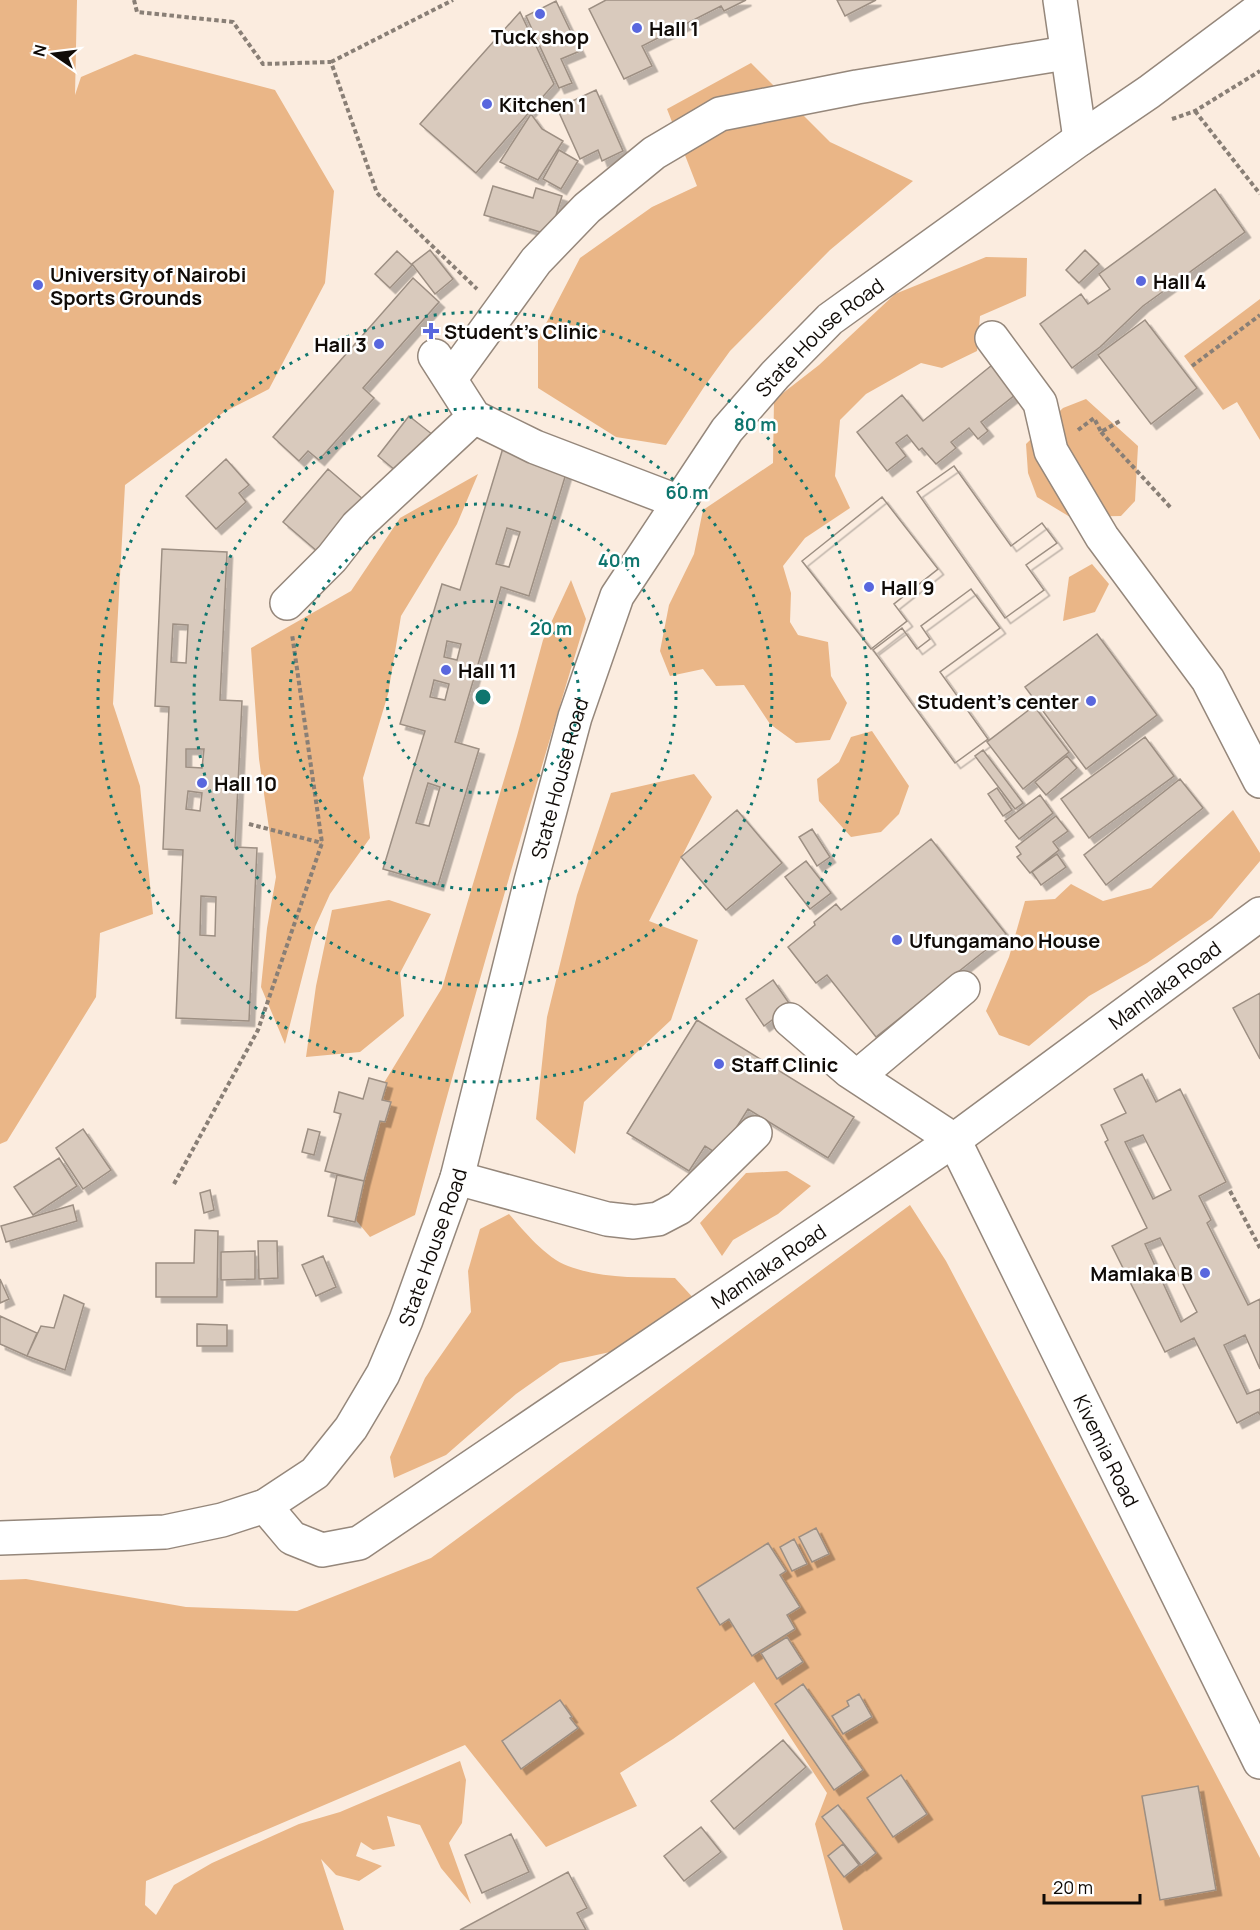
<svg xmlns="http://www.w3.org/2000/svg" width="1260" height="1930" viewBox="0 0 1260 1930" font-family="Manrope,sans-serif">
<defs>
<filter id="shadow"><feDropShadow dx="5.5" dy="5.5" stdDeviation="0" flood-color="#0004"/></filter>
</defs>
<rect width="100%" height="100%" fill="#fbecdf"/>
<path fill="#eab687" d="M0,0H77L75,95L81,77L135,54L275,90L334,191L325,283L269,389L224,412L125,485L113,704L140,786L153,914L100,933L96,997L7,1141L0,1144Z
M751,63L830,142L913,181L830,250L730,351L704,387L666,445L616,437L538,388V339L580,258L652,207L697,186L667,109Z
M986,257L1027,258L1026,296L980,316L977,351L942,368L921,363L866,394L840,420L835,476L850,508L805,538L783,566L791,593L790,622L798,635L828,642L831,676L847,703L830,740L796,743L770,724L744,685L716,686L703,669L670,676L660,651L669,605L694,554L703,510L773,463L774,400L819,365L895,294Z
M1260,299V440L1237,402L1223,410L1184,356Z
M1086,399L1138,446L1135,501L1121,516L1070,517L1037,497L1028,473L1026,444L1063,408Z
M478,474L457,524L401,616L388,694L363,778L370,838L330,894L315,927L285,1044L261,987L267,928L276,877L259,759L251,648L351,591L400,518Z
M1092,564L1109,584L1095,612L1063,621L1069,577Z
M571,580L586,619C526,817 468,1015 415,1215L370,1237L335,1195L379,1091L442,988L517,736L543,640Z
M872,731L909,786L899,814L881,832L851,837L819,801L817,779L839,762L851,737Z
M694,774L712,797L649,921L698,940L671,1020L584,1102L575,1154L536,1119L547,1017L577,895L611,793Z
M1233,810L1260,853V861L1212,918L1147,963L1089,996L1029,1046L999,1035L986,1011L1009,957L1025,901L1055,899L1071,884L1103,901L1151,888Z
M389,900L431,914L400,973L404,1016L360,1052L306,1057L316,986L332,910Z
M787,1171L811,1186L778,1214L733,1240L722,1256L700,1223L746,1173Z
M910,1205L946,1261L1260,1858V1930H843L815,1824L827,1793L754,1682L673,1739L620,1773L637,1806L546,1847L465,1745L146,1881L145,1905L156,1915L174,1885L212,1863L299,1824L340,1812L460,1761L466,1780L462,1823L449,1843L471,1904L441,1868L420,1825L387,1816L395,1846L373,1850L361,1842L356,1856L382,1866L359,1881L336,1875L321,1859L344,1930H0V1580L26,1579L186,1607L297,1611L431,1558Z
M509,1214C524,1231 546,1258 568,1266C602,1279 639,1277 675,1278L696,1301L633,1347L560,1363L516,1394L446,1455L394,1478L390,1457L425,1378L471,1312L468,1271L480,1229Z"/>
<path fill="#d9cabd" stroke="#9d8f83" stroke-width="1.5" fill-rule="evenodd" filter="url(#shadow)" d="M606,0H746L724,11L721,6L642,46L652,66L624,79L589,9Z
M837,0H876L845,16Z
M556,1L580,51L561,59L572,83L559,88L526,16Z
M520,12L554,84L476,173L420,124Z
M596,90L623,151L602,161L598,150L580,159L557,108Z
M531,114L542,129L563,141L538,180L500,162Z
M559,150L578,161L561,189L543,179Z
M493,186L533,198L536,188L562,196L550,235L484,215Z
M1215,189L1245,232L1143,306L1100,347L1072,368L1040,324L1081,294L1088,304L1110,289L1099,274Z
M430,250L453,279L435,294L412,264Z
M1085,250L1099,264L1079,283L1066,270Z
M397,251L412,265L390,288L375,274Z
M413,278L439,302L363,388L374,398L319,460L308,451L299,461L273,437Z
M1145,320L1197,388L1151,424L1098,355Z
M997,361L1020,391L981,422L988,431L978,439L969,428L951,442L956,448L936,464L922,448L919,450L907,435L896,443L906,456L887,471L857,432L902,395L923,421Z
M409,416L433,435L401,475L378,456Z
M503,448L568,467L529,596L501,587L455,742L479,749L438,885L383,869L425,731L400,724L442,584L460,590ZM507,528L520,532L509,567L496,564ZM447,641L461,644L457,660L444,657ZM434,680L449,684L445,700L430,697ZM428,783L440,787L429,826L416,823Z
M226,459L249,485L239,493L246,502L216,529L186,496Z
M954,466L1011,546L1042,523L1057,543L1026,565L1044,590L1005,618L917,492Z
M954,466L1011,546L1042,523L1057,543L1026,565L1044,590L1005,618L917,492Z
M328,469L364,500L318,552L283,522Z
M882,497L938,569L894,604L907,621L871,649L802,561Z
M882,497L938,569L894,604L907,621L871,649L802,561Z
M162,549L227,552L220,700L242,701L235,847L257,848L249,1021L176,1018L183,850L163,849L169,707L155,706ZM173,624L188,625L186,663L171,662ZM186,749H204L202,768L186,767ZM188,791L202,793L200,811L186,809ZM201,896L216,897L215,936L200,935Z
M971,589L1000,628L940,672L988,739L955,763L873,650L902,628L917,649L930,639L921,626Z
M971,589L1000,628L940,672L988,739L955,763L873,650L902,628L917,649L930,639L921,626Z
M1097,634L1157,715L1086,769L1025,687Z
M1034,706L1069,752L1023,789L987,742Z
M1145,737L1174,776L1089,838L1061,799Z
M983,750L1023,803L1015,809L975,756Z
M1067,756L1077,768L1046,795L1035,782Z
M1180,779L1203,808L1106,885L1084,855Z
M997,788L1012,810L1003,816L988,794Z
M1040,795L1053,813L1019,839L1005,821Z
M737,810L782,863L726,910L681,857Z
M1056,816L1068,831L1053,842L1059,850L1030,873L1017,857L1021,854L1016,847Z
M812,829L830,857L817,866L799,837Z
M931,839L1006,934L876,1037L827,975L816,983L788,947L815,925L814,922L836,904L841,910Z
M1057,854L1066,867L1041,885L1032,872Z
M806,861L831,893L810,909L785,877Z
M773,980L791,1006L764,1026L746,999Z
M1260,993V1059L1233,1008Z
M697,1020L854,1117L828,1158L748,1109L719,1155L705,1146L689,1171L627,1133Z
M1142,1074L1156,1102L1180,1089L1226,1182L1199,1196L1211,1220L1207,1223L1248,1305L1260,1299V1369L1245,1335L1224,1345L1247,1394L1260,1389V1415L1258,1412L1237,1423L1194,1338L1165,1352L1112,1246L1147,1228L1105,1142L1108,1140L1101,1125L1126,1113L1114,1089ZM1143,1135L1171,1190L1153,1199L1125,1142ZM1160,1238L1197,1312L1181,1322L1145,1244Z
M369,1078L387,1083L382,1100L391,1102L385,1122L380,1121L364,1181L325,1171L341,1114L334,1112L339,1092L363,1099Z
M83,1129L111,1170L83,1189L56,1148Z
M308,1129L320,1132L314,1155L302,1152Z
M59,1158L77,1186L33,1215L14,1187Z
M337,1175L364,1181L355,1222L328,1216Z
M210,1190L214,1210L204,1213L200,1193Z
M73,1205L77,1221L6,1242L1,1226Z
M195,1230L218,1231L217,1297H156V1263H194Z
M258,1241H277L278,1278L259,1279Z
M255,1251V1279L221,1280V1252Z
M323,1256L336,1287L316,1296L302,1265Z
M0,1279L9,1299L0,1303Z
M64,1295L84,1304L65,1370L27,1356L41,1326L54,1328Z
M0,1316L37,1333L27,1356L0,1344Z
M197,1324L227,1325V1346H197Z
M816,1528L829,1554L812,1562L799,1537Z
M794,1539L807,1564L792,1571L780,1547Z
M768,1543L786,1571L780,1575L800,1607L787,1615L795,1629L752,1656L729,1619L720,1625L697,1588Z
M787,1637L803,1662L777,1679L761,1653Z
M803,1684L863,1770L834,1790L775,1704Z
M859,1694L872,1717L843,1734L832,1716L849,1706L847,1701Z
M560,1700L572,1717L570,1718L578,1728L521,1769L502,1741Z
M783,1740L806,1767L734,1829L711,1801Z
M901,1775L927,1814L893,1837L867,1798Z
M1198,1786L1216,1890L1160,1900L1142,1796Z
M838,1805L876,1853L861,1865L822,1817Z
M701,1827L721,1852L684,1881L664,1856Z
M511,1834L529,1872L482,1893L465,1855Z
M843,1844L859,1865L844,1877L828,1856Z
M568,1872L587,1908L577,1913L586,1930H460Z"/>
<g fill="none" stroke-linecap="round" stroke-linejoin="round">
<g stroke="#95877b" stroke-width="36">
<g id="minor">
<path d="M1060,0L1080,139"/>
<path d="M992,338L1040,403L1051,451L1102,537L1208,680L1260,781"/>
<path d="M435,356L474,417L535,447L679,502"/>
<path d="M451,378L536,261L587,208L654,153L720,114L857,87L1066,53"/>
<path d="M287,603L332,558L357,526L474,417"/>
<path d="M790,1020L849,1071L954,1140"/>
<path d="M858,1076L963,988"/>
<path id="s1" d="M954,1140L1260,1762"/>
<path d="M457,1178L607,1219L634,1222L658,1219L679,1208L755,1133"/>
<path id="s2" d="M265,1506L292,1538L322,1550L359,1543L954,1140L1260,914"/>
<path id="s3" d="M0,1538L165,1532L222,1520L265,1506L315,1473L351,1428L383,1374L406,1320L457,1178L531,881L575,717L617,596L727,430L775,375L830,319L1080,139L1149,92L1260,9"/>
</g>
</g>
<path stroke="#897f76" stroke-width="4" stroke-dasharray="4.5 3" stroke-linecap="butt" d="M134,0L137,12L233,22L263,64L331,62L377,193L477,289
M331,62L453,0
M1195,111L1260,194
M1172,119L1195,111L1260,71
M1192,366L1260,315
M1078,430L1094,418L1101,432L1120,421
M1101,432L1171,508
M249,824L322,843
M174,1184L258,1030L322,843L292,634
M1230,1191L1260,1248"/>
<use href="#minor" stroke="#fff" stroke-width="33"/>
</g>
<g fill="none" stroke="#0f766e" stroke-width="3" stroke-dasharray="3 6">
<circle cx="483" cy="697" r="96"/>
<circle cx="483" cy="697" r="193"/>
<circle cx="483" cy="697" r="289"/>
<circle cx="483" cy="697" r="385"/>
</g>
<g fill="#5967de" stroke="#fff" stroke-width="2">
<circle cx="540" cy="14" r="6"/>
<circle cx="637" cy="28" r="6"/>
<circle cx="487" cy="104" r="6"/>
<circle cx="1141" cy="281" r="6"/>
<circle cx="38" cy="285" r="6"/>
<path d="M428 322h6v6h6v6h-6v6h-6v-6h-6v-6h6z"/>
<circle cx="379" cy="344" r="6"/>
<circle cx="869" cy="587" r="6"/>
<circle cx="446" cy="670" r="6"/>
<circle cx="1091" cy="701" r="6"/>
<circle cx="202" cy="783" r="6"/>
<circle cx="897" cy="940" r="6"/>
<circle cx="719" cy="1064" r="6"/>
<circle cx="1205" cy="1273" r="6"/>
</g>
<g text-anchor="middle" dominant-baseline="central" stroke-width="5" stroke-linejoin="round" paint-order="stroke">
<g font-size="20" font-weight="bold" fill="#100b07" stroke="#fff" text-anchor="start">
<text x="649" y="28">Hall 1</text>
<text x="540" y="36" text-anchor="middle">Tuck shop</text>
<text x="499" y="104">Kitchen 1</text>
<text x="50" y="274">University of Nairobi<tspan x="50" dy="23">Sports Grounds</tspan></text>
<text x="1153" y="281">Hall 4</text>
<text x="444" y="331">Student's Clinic</text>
<text x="367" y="344" text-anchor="end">Hall 3</text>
<text x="881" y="587">Hall 9</text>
<text x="458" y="670">Hall 11</text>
<text x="1079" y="701" text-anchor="end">Student's center</text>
<text x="214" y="783">Hall 10</text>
<text x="909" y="940">Ufungamano House</text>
<text x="731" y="1064">Staff Clinic</text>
<text x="1193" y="1273" text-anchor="end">Mamlaka B</text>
</g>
<g font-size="20" fill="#100b07" stroke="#fff">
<text stroke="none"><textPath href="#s3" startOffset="1593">State House Road</textPath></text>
<text stroke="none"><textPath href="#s3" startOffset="1071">State House Road</textPath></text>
<text stroke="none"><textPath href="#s2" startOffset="1092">Mamlaka Road</textPath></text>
<text stroke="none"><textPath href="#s3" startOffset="585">State House Road</textPath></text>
<text stroke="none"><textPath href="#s2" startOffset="606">Mamlaka Road</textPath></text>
<text stroke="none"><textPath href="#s1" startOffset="346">Kivemia Road</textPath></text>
</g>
</g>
<circle cx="483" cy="697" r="9" fill="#0f766e" stroke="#fff" stroke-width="3"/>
<g font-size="18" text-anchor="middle" font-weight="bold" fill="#0f766e" stroke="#fff" stroke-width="5" stroke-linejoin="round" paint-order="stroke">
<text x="755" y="431">80 m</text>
<text x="687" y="499">60 m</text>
<text x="619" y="567">40 m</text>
<text x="551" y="635">20 m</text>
</g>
<g transform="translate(54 54) rotate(284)" stroke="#ffffff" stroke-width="4.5" paint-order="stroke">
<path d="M0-4.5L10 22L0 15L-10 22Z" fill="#100b07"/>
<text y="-9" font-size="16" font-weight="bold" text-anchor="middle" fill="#100b07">N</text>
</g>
<path d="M1044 1894v9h96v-9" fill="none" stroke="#100b07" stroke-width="3"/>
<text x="1053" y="1894" font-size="18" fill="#100b07" stroke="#ffffff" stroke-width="4.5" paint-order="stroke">20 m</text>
</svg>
